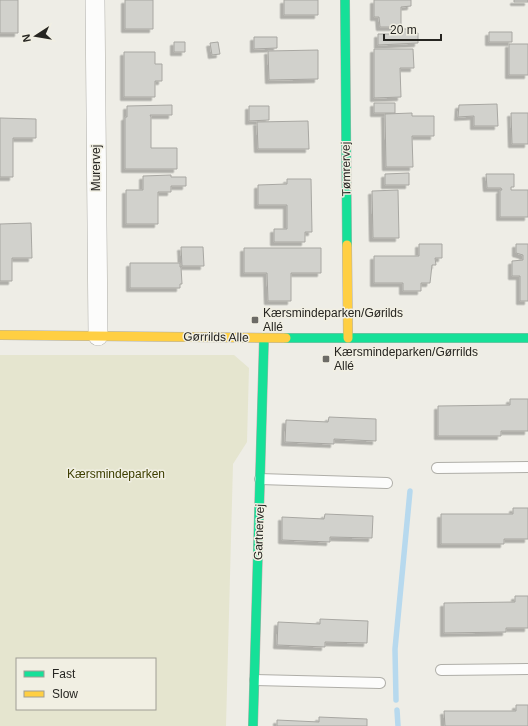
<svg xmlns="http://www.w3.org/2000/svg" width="528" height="726" viewBox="0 0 528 726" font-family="Helvetica,sans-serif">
<defs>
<filter id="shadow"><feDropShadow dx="-3.5" dy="3.5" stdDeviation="0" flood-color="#0004"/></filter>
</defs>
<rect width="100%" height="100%" fill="#eeede6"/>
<path fill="#e5e5cf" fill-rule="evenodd" d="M0,355H234L249,368L247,442L233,464L226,726H0ZM17,659H155V709H17Z"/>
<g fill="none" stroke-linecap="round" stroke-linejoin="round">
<path stroke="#b7d9ee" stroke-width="5.5" d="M396,700L395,649L410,491
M397,710L398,726"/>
</g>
<path fill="#d1d1cc" stroke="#a8a7a2" filter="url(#shadow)" d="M0,0H18V33H0Z
M125,0H153V29H125Z
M284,0H318V15H284Z
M374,0H411V6L401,7V27H380L379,17H374Z
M514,0H528V2H514Z
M398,29H410L409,33H418V43L378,45V34H396L398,33Z
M489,32H512V42H489Z
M254,37H277V48L254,49Z
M174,42H185V52H174Z
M218,42L220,54L212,55L210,43Z
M509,44H528V75H509Z
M374,49H413L414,68H400L401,97L374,98Z
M318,50V79L269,80L268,51Z
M124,52H155V64H162V81H155V97H124Z
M374,103H395V113H374Z
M497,104L498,126H474V116L458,117L459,105Z
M172,105V115H150L151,117V148H177V169H125V117H127V106Z
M249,106H269V120L249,121Z
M412,113V116H434V136H412L413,167H386L385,114Z
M511,113H528V144H512Z
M0,118L36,119V138H13V177H0Z
M308,121L309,149H258L257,122Z
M409,173V185H385V174Z
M486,174H514V187H511V190H528V217H500V190H502L501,188H487Z
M171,175V177H186V186H171V192H158V224H126V190H143V176Z
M287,179H311L312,232H305V242H274V229H287V205H258V185L287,184Z
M398,190L399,238H373L372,191Z
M31,223L32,258H12V281H0V224Z
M419,244H442V258H435L436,265H432L430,283H421V291H403V283H374V256H419Z
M516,244H528V301H520V276H512V261L523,260V255L516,253Z
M181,247H203L204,266H182Z
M244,248H321V273H291V301H268L267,273H244Z
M130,263H180V267H181L182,284H180V288H130Z
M510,399H528V431H501V436H438V406L510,405Z
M329,417L376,419V441L334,439V444L285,442L286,420L328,422Z
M513,508H528V539H504V544H441V514H513Z
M325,514L373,516L372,538L330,537V542L282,540V517L324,519Z
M515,596H528V628H506V632L444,633V603L515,602Z
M320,619L368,621L367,643L325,642V647L277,645L278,622L320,624Z
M516,705H528V726H445L444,711H516Z
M319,717L367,719V726H277V720L319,722Z"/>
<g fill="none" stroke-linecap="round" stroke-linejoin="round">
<g stroke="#afaea8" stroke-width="12">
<path id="lane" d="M437,468L528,467
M260,479L387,483
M441,670L528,669
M255,680L380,683"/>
</g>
<g stroke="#afaea8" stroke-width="20">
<path id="street" d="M95,0L98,336"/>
</g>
<g stroke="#afaea8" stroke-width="10">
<path id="fast" d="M345,0L347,245
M286,338H528
M253,726L264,338"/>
</g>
<g stroke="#afaea8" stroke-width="10">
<path id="slow" d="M347,245L348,338
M0,335L286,338"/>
</g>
<use href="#lane" stroke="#fcfcfb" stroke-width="10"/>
<use href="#street" stroke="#fcfcfb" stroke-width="19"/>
<use href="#fast" stroke="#16e098" stroke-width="9"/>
<use href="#slow" stroke="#ffcf43" stroke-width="9"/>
</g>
<g fill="#6c6b66" stroke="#f1efe3" stroke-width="1.5">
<rect x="251" y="316" width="8" height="8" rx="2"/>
<rect x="322" y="355" width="8" height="8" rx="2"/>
</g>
<g text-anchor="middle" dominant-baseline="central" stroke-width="3" stroke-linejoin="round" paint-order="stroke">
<g font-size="12" fill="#262521" stroke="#f1efe3">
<text transform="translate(96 168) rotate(-90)">Murervej</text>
<text transform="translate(346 169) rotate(-91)">Tømrervej</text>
<text transform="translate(216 337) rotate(1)">Gørrilds Alle</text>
<text transform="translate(259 532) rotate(-88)">Gartnervej</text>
</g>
<g font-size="12" fill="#262521" stroke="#f1efe3" text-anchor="start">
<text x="263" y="313">Kærsmindeparken/Gørilds<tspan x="263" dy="14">Allé</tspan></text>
<text x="334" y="352">Kærsmindeparken/Gørrilds<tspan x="334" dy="14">Allé</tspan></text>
</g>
<g font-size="12" fill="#3d3e00" stroke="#f1efe3">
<text x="116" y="474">Kærsmindeparken</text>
</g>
</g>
<rect x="16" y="658" width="140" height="52" fill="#f1efe3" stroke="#a09e95"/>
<rect x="24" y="671" width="20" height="6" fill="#16e098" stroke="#a09e95"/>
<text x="52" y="678" font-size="12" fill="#262521">Fast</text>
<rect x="24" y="691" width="20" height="6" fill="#ffcf43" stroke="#a09e95"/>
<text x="52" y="698" font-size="12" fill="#262521">Slow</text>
<g transform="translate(36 36) rotate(258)" stroke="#f1efe3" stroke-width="3" paint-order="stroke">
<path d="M0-3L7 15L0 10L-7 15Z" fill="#262521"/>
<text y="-6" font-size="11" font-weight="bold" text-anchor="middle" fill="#262521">N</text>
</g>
<path d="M384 34v6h57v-6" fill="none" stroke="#262521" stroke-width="2"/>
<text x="390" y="34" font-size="12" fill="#262521" stroke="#f1efe3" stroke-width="3" paint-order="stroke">20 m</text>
</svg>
